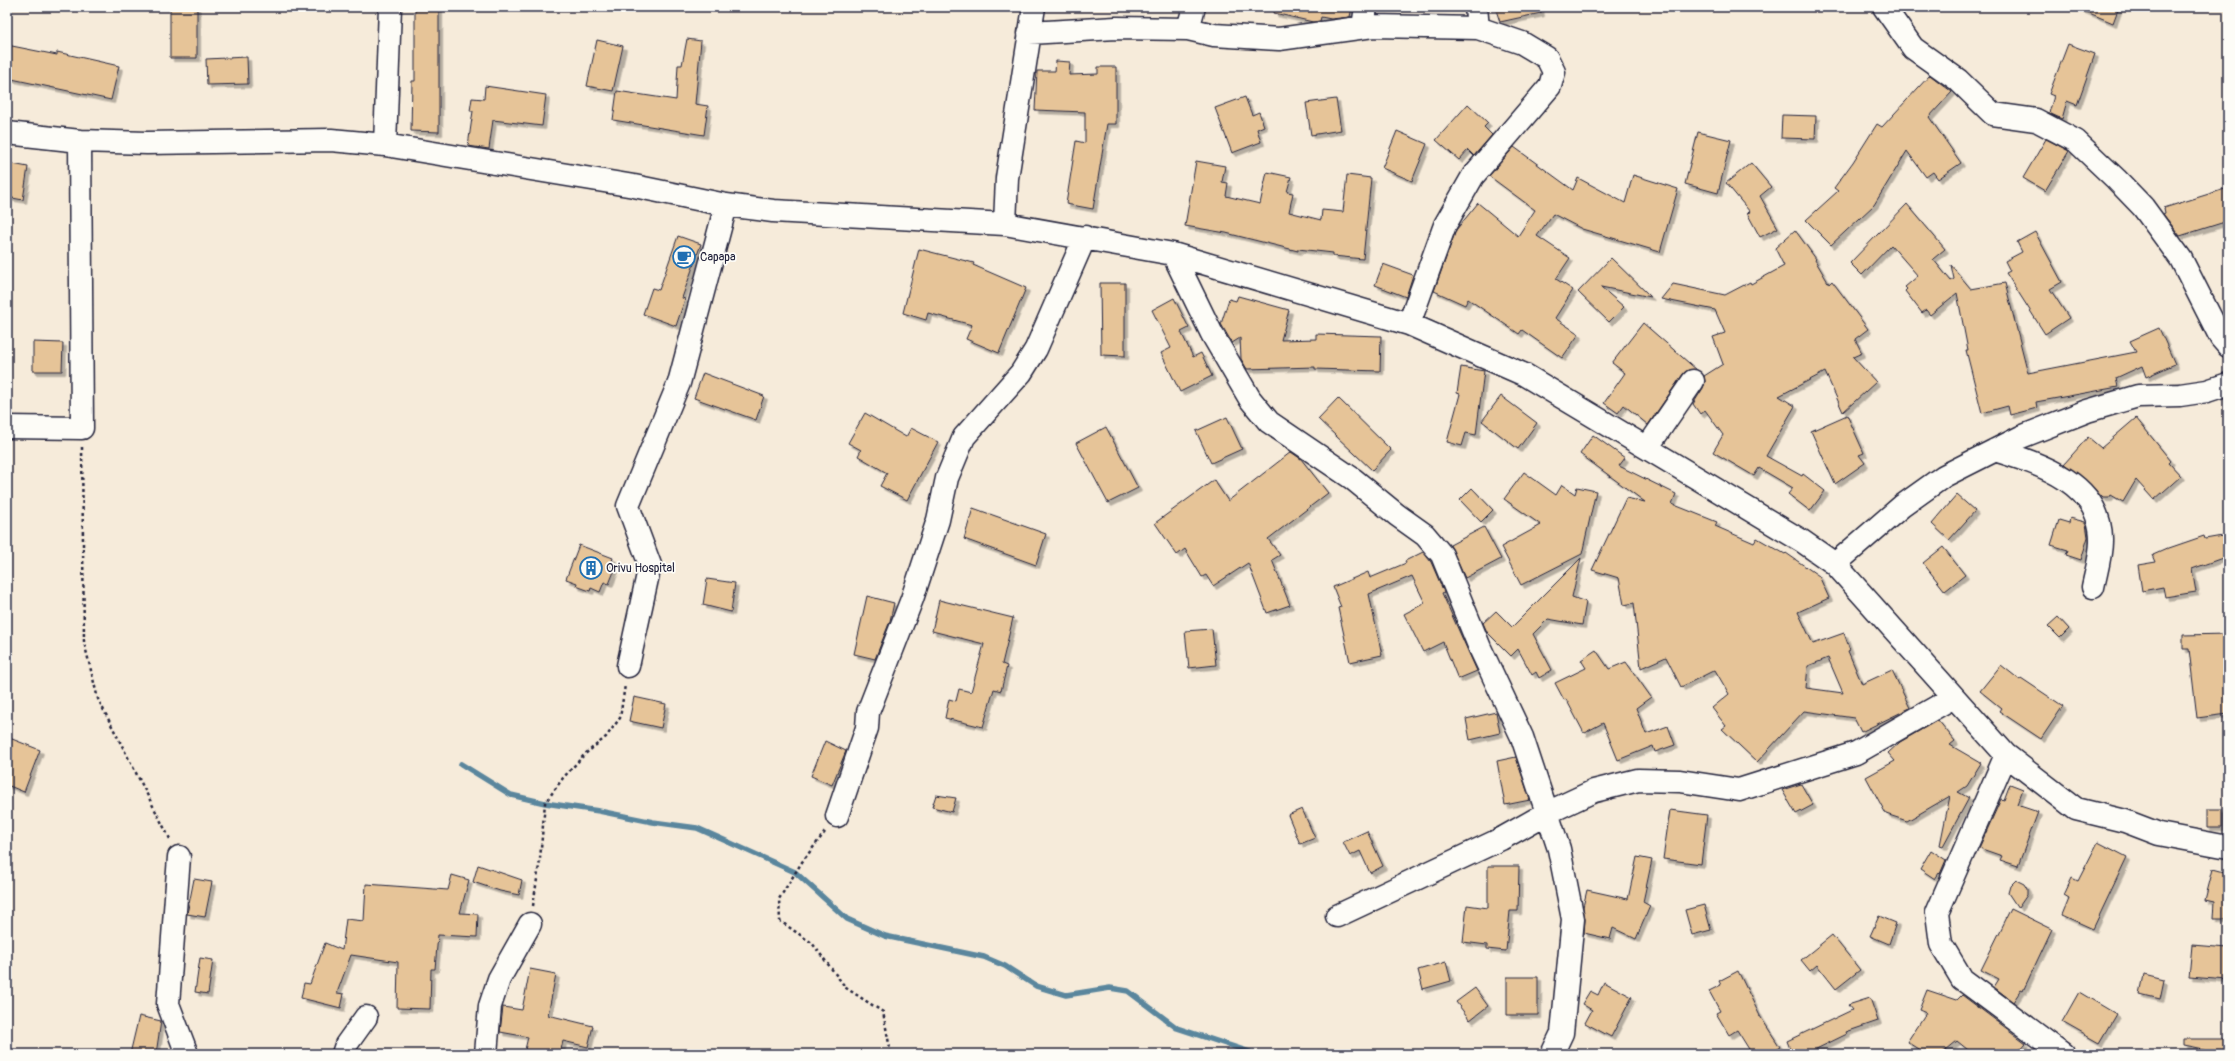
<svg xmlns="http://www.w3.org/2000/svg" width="2235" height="1061" viewBox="0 0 2235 1061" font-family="Pangolin,sans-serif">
<defs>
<filter id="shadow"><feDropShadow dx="3.5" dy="3.5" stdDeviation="0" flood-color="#0004"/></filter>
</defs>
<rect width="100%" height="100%" fill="#f6ebda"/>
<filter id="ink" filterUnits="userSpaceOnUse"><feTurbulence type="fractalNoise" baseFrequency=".025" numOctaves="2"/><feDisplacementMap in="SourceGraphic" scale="8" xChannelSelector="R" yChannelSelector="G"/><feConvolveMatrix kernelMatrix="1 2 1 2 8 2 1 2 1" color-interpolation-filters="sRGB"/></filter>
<g filter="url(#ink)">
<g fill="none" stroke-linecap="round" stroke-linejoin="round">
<path stroke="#5a869d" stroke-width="5.5" d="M461,764L511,795L545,803L599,811L653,822L697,828L795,872L847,919L885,936L984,957L1005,966L1036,986L1066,995L1110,988L1128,991L1177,1028L1256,1054"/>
</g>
<path fill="#e6c498" stroke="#22223b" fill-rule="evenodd" filter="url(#shadow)" d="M170,7H197V58H170Z
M415,7H439V132L411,131L412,81H415Z
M1275,7H1352L1350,17L1331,19L1321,17L1320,21L1313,22L1274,13Z
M1495,7H1540L1541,13L1500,22Z
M2075,7H2119L2113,23Z
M687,39L701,41L695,104L708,106L704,135L613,120L617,91L676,100L678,65H682Z
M597,40L623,46L613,91L587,86Z
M2068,44L2095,54L2077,105L2067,101L2062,119L2049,113L2054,96L2049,94Z
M7,45L57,55V52L119,66L111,100L7,78Z
M247,57L248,84L207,85L206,59Z
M1056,61L1070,62L1069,75L1098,74V67H1116V124H1107L1093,209L1066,204L1076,141L1085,143V112L1035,110L1037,71H1055Z
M1930,75L1952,92L1929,117L1961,163L1938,179L1933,172L1926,177L1907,151L1874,205L1831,245L1806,220L1838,191L1834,188L1853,162L1877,124L1882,127Z
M485,86L546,95L542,126L493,120L489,149L468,146L473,111H470L472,98L484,99Z
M1245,97L1252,115L1259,112L1264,126L1257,129L1261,142L1232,153L1215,108Z
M1336,99L1341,130L1311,135L1306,103Z
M1468,104L1488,123L1484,127L1492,135L1474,156L1468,150L1459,160L1436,140Z
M1782,115L1816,116L1815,139L1781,138Z
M1397,131L1427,144L1412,181L1382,168Z
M1698,132L1731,140L1718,193L1685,184Z
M2046,139L2069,151L2045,191L2023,178Z
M1514,147L1573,190L1578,178L1625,203L1633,175L1678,189L1660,252L1582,229L1553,214L1537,236L1570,258L1556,279L1573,290L1555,318L1579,334L1562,358L1522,330L1519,334L1468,299L1465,305L1434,291L1456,230L1478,203L1518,236L1535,210L1489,176Z
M1196,161L1225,166L1222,182L1228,183L1226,196L1260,204L1267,172L1291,177L1287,192L1293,193L1289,212L1321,220L1322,210L1343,212L1347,175L1371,178L1363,259L1333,256V253L1298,249V251L1226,233L1185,226Z
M7,163L28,167L23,200L7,197Z
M1751,163L1771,187L1760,196L1778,228L1760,237L1747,213L1750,212L1726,183Z
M2228,188V221L2180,236L2163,214L2165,213L2164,208Z
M1907,204L1945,249L1933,259L1951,281L1954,279L1951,265L1971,289L2005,283L2028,373L2136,352L2130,341L2159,328L2175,364L2146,377L2142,366L2116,378L2118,387L2036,402L2037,408L2010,415L2008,406L1982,413L1966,350H1968L1957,293L1930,315L1926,310L1922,313L1905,291L1907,289L1905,287L1918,276L1891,245L1862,275L1850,263Z
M1795,230L1816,259L1815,260L1829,284L1832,281L1868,329L1855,339L1862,353L1853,357L1876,382L1843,412L1825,372L1779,396L1795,406L1766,456L1802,476L1803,474L1825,491L1810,511L1788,494L1793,488L1759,468L1754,476L1713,452L1723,435L1705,410L1700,414L1693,404L1703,388L1705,382L1704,376L1723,364L1713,337L1725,333L1715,310L1661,299L1673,284L1725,295L1750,282L1751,284L1784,266L1775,248Z
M2035,232L2062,282L2050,289L2069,318L2045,334L2006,273L2010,271L2005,261L2022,252L2017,242Z
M678,236L701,244L682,298L685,299L676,326L643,314L652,288L659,290Z
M919,249L974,263L973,265L1026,288L999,353L966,339L972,325L928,313L926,320L903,313Z
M1611,258L1651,297L1601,287L1624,307L1609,322L1578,292Z
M1383,264L1413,275L1406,297L1375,285Z
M1100,283H1125V356L1101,355Z
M1238,296L1289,310L1281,340L1316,339V334L1381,336L1380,371L1315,369V367L1247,369L1241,359L1240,338L1232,343L1221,324L1229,299L1236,301Z
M1174,298L1189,328L1181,332L1193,357L1201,353L1212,376L1180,392L1161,353L1171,348L1152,310Z
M1643,323L1697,370H1688L1683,374L1648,425L1624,405L1618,413L1604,403L1625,373L1612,363Z
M33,342L63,343L62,371H33Z
M1461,367L1484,371L1476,435L1466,433L1462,446L1447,442L1460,394L1457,393Z
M703,373L764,396L756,420L694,398Z
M1501,396L1537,423L1518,449L1482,421Z
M1338,398L1391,450L1372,470L1318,419Z
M865,413L906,437L911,428L938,442L907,500L880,486L887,473L858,456L861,450L848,443Z
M1847,415L1864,453L1859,455L1865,463L1835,484L1811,431Z
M1227,417L1242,449L1211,463L1196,431Z
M2136,418L2171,461L2169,463L2181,476L2154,500L2136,480L2123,502L2111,495L2109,498H2103L2087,481L2064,464L2088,437L2101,448Z
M1106,427L1138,488L1108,503L1076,443Z
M1593,435L1625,458L1619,466L1676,494L1672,504L1717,522L1715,526L1754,543L1757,538L1785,554L1786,553L1819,576L1829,598L1798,612L1813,644L1844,633L1850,650L1848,651L1862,684L1892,670L1910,708L1861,732L1854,718L1804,711L1757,762L1722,729L1726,726L1712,708L1729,694L1715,670L1681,687L1666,657L1641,668L1634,603L1624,605L1619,578L1592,570L1626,498L1645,502L1580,454ZM1828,658L1843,693L1806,688L1808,666Z
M1291,452L1301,459L1328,493L1268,539L1280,555L1272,560L1290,605L1267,613L1248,563L1213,586L1206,575L1202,577L1185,549L1177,555L1155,523L1214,480L1228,501Z
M1524,472L1556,495L1562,485L1575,494L1577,487L1596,491L1582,554L1521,585L1501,547L1541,525L1504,499Z
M1472,488L1493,510L1481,522L1460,500Z
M1957,495L1975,511L1949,540L1932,524Z
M973,508L1046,534L1036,565L964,539Z
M2070,518L2085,522L2086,524L2088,537L2081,560L2066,555L2068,550L2051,545L2059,520L2069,523Z
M1484,527L1501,559L1465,578L1450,545Z
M2228,535V556L2192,569L2196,592L2165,597L2163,587L2142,591L2138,565L2156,562L2153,555L2169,548L2204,536L2205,539Z
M579,545L613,558L610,567L615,569L609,584L604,582L600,592L591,588L590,591L576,586L577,583L566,579Z
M1943,547L1965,575L1945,591L1923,563Z
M1423,552L1431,562L1444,592L1442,593L1477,671L1458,679L1443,642L1423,652L1404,614L1425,603L1412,576L1369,594L1382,655L1350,662L1338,608L1341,607L1333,587L1368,572L1370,578L1406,563L1405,561Z
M1581,558L1572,597L1586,602L1582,625L1548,619L1533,634L1552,670L1539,678L1536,672L1532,675L1518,649L1511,656L1487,632L1483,623L1496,611L1512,627Z
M707,579L735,583L731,612L703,605Z
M867,596L894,603L890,621L875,659L854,654Z
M939,600L1013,618L1002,664L1007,666L1001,691L994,689L983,727L945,718L949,699L956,701L959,689L971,692L984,644L932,631Z
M2058,617L2069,629L2060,638L2048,626Z
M1212,629L1216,665L1189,668L1185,631Z
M2227,634L2228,714L2197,718L2189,649H2183V635Z
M1596,650L1609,669L1626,662L1651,697L1636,708L1646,734L1668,726L1675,745L1655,752L1653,746L1618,760L1603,723L1584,733L1566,699L1564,700L1555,683L1586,668L1581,660Z
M2001,665L2020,680L2021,678L2063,706L2041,739L1999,711L2001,708L1980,691Z
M634,697L666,704L661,728L629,721Z
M1496,712L1500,733L1470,740L1466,719Z
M1938,720L1955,741L1950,745L1981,763L1967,786L1958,792L1969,798L1943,846L1940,845L1950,796L1907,821L1886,814L1866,777L1895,761L1888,753L1900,742Z
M7,737L40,750L24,792L7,785Z
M825,741L846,751L832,785L811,776Z
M1516,757L1530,800L1505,805L1497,761Z
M1801,784L1813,805L1796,814L1782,790Z
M2010,784L2023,789L2017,805L2038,812L2018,866L2000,860L2002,856L1979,848L2001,799L2004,800Z
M936,795L956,798L952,812L932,807Z
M1302,809L1315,838L1300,844L1288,815Z
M2207,809H2222V827H2207Z
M1670,810L1707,815L1701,864L1663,859Z
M1367,831L1383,866L1370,873L1360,851L1350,856L1343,842Z
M2098,842L2127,857L2093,929L2062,915L2069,898L2064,895L2072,878L2078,881Z
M1931,850L1946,860L1940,874L1939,873L1935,879L1920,869Z
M1637,857L1652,860L1643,902L1650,906L1636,939L1613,928L1610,939L1584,933L1585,920L1583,907L1587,890L1628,899Z
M478,865L522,880L519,895L500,891L473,882Z
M1488,866H1519L1518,911H1510L1506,951L1487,949V945L1463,942L1467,905L1488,908Z
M2213,869L2228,873V919H2213L2214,902L2205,900Z
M452,875L469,880L460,913L478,914L477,937L438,935L435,969H431L430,1009L397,1008L398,962L351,955L337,993L344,994L341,1008L301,998L304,983L310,984L325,943L342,950L346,919L364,921L366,884L448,890Z
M194,879L212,882L205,917L187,914Z
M2016,880L2024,884L2027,889V895L2018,908L2008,893L2010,886Z
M1704,905L1711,930L1692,935L1685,910Z
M2011,909L2052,929L2023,991L2021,990L2013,1002L1994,987L1999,979L1981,970Z
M1879,916L1896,923L1889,944L1870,936Z
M1832,935L1860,970L1836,989L1817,965L1810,971L1801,960Z
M2192,945L2228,948V980L2189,977Z
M200,958L213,960L208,994L195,992Z
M1446,962L1451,981L1423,989L1418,970Z
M530,969L556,974L548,1015L593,1026L588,1047L563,1041L560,1054H524L528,1037L500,1032L503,1007L522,1010Z
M1738,971L1760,1016L1780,1047L1769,1054H1752L1737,1030L1729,1035L1716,1013L1720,1011L1709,991L1721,985L1719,981Z
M2144,975L2164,980L2160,999L2140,994Z
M1507,977H1538V1015H1507Z
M1604,982L1632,997L1611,1037L1585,1023L1592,1010L1582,1004L1590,991L1598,995Z
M1475,988L1488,1006L1470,1020L1456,1002Z
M1927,990L1957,1000L1962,995L2026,1043L2016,1054H1973L1957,1041L1941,1054H1926L1907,1042L1926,1013L1919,1010Z
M2079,992L2116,1014L2099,1043L2062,1022Z
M1870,998L1878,1021L1846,1032L1847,1034L1806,1054H1792L1787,1041L1852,1010L1848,1005Z
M139,1016L161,1021L156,1054H130Z
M2183,1039H2228V1054L2183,1045Z"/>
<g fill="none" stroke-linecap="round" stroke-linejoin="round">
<g stroke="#22223b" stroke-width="25">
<path id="minor" d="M1476,7L1478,28
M1884,7L1913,48L1958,80L1993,114L2036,120L2076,141L2116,179L2143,207L2181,259L2221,338L2228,346
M1363,27L1366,7
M1188,29L1194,7
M1029,33L1116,28L1188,29L1214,35L1279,39L1373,26L1478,28L1522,43L1547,58L1554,72L1550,86L1473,176L1445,225L1409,324
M7,133L80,141L147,143L331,140L385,145L634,186L726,205L773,211L1005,224L1173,254L1409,324L1525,375L1802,541L1835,564L2006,755L2076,809L2125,821L2159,834L2228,847
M385,145L390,7
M1005,224L1007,178L1034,7
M1173,254L1212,334L1250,399L1269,422L1353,479L1397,515L1425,535L1442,555L1480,648L1522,737L1559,849L1573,919L1562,1033L1552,1054
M7,427L82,428L80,141
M1647,448L1693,381
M1995,450C2040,464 2102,483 2101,541C2101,556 2096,572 2093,587
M1835,564L1902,506L1944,476L2021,437L2087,411L2138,396L2180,395L2207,391L2228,384
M628,666L650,565L628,506L679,383L726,205
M2006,755L1937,913L1941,944L1962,979L2063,1054
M837,816L867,728L868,712L912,599L938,520L947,478L964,437L1021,373L1036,349L1085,237
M179,857L168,1004L187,1054
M1337,916L1501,839L1547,813L1594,791L1638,780L1680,781L1739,790L1856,753L1954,697
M343,1054L346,1045L366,1017
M486,1054L490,1006L499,979L530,924"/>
</g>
<path stroke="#22223b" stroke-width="2.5" stroke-dasharray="3 3" stroke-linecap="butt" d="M82,447L84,642L98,699L171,841
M825,832L802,862L779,899L780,921L812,943L846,988L883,1012L891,1054
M533,906L540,859L545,803L563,778L585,754L606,737L620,718L625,685"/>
<use href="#minor" stroke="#fdfcf7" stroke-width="22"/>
</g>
</g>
<defs>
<g id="cafe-ring" transform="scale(1.15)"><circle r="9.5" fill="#fdfcf7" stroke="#1f6fb2" stroke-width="1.5"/><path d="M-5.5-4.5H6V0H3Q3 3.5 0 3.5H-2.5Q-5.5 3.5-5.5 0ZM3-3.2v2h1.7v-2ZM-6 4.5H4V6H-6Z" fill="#1f6fb2"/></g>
<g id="building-ring" transform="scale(1.15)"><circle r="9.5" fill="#fdfcf7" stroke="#1f6fb2" stroke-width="1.5"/><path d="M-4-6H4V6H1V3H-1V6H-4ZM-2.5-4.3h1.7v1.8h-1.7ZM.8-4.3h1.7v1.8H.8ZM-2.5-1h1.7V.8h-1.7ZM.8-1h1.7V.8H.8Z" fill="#1f6fb2"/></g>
</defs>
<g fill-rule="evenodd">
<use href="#cafe-ring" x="684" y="257"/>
<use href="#building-ring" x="591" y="568"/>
</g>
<g text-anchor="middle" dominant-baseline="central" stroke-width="3.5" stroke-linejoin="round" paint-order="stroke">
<g font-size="12" fill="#22223b" stroke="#fdfcf7" text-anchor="start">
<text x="700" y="257">Capapa</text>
<text x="606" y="568">Orivu Hospital</text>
</g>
</g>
<rect width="2235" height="1061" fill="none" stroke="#fdfcf7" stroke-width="24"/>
<rect x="12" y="12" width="2211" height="1037" fill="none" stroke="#22223b" stroke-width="1.5" filter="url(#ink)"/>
</svg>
